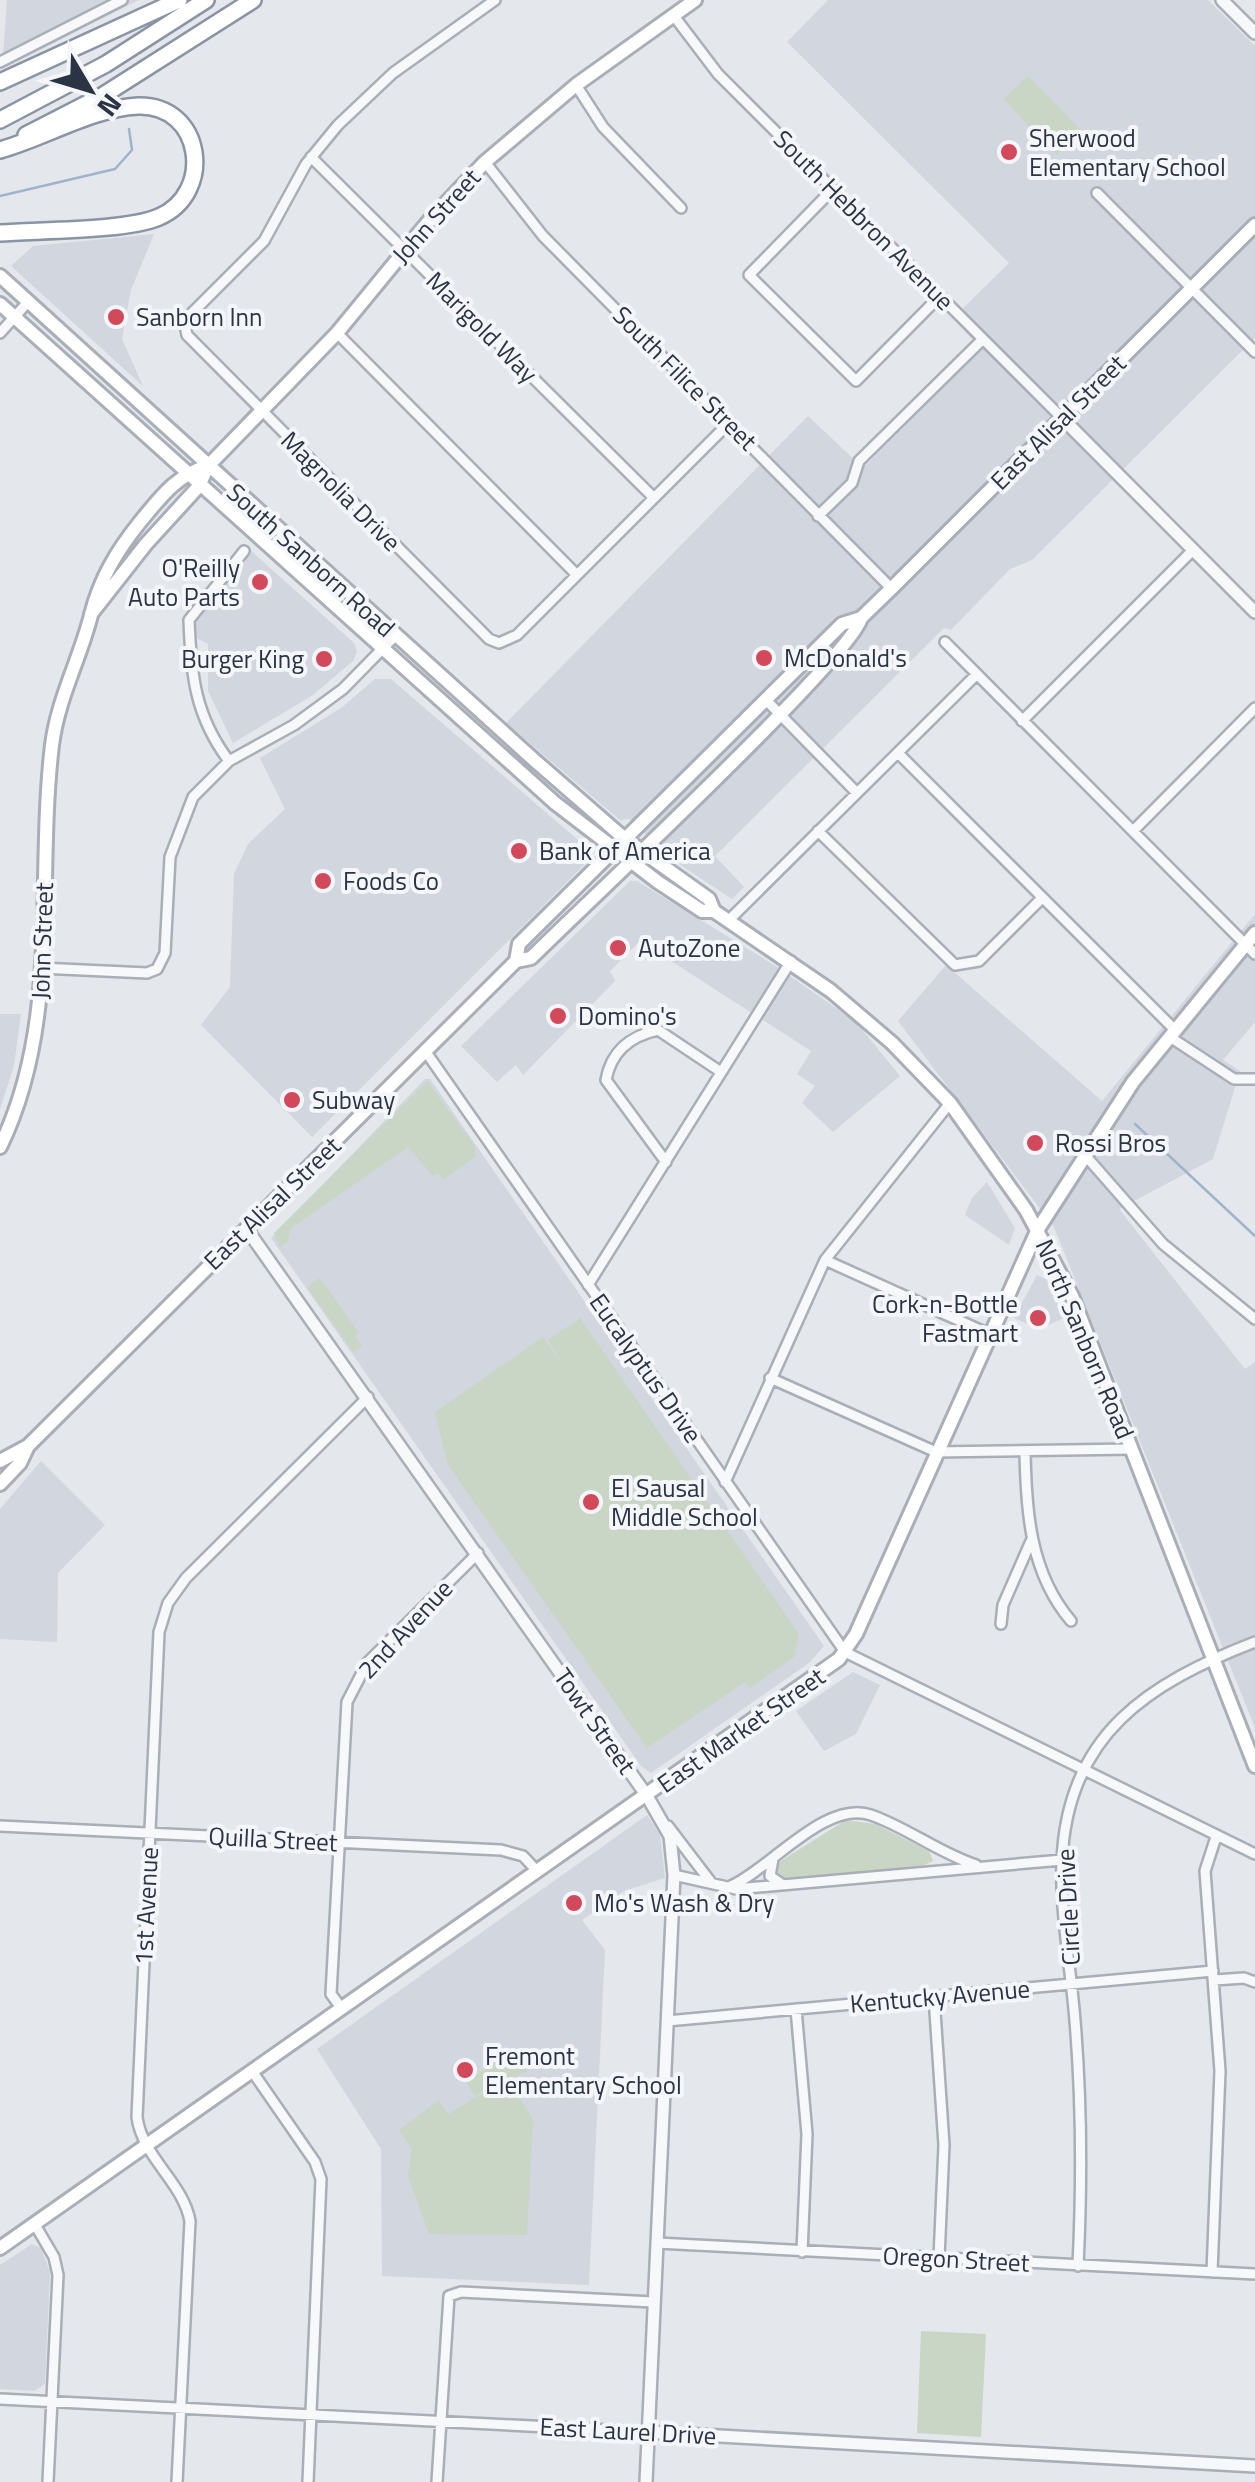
<svg xmlns="http://www.w3.org/2000/svg" width="1255" height="2482" viewBox="0 0 1255 2482" font-family="'Titillium Web',sans-serif">
<rect width="100%" height="100%" fill="#e4e7ec"/>
<path fill="#d2d6de" d="M7,0H139L2,69Z
M828,0H1208L1255,46V338L1032,560L1010,569L951,630L944,628L715,856L744,887L732,899L679,864L629,819L620,820L506,723L808,416L863,468L981,349L953,318L1009,263L787,42Z
M154,234L131,290L122,339L143,386L11,266L33,246Z
M249,549L354,643L357,651L354,660L313,695L233,743L208,691V644L192,636L196,617Z
M375,679H391L586,847L588,854L586,863L312,1137L201,1025L230,987L234,874L248,844L285,809L260,758L341,708Z
M630,881H637L774,965L856,1022L900,1076L833,1132L802,1103L815,1086L797,1074L811,1051L640,941L610,971L615,981L523,1075L516,1065L497,1082L461,1046Z
M1255,914V1022L1223,1060L1240,1071L1213,1159L1119,1209L1245,1369L1255,1362V1728L1054,1227L898,1021L946,965L1102,1101Z
M0,1014H21L14,1066L0,1109Z
M425,1079H430L824,1646L809,1663L651,1773L641,1766L271,1238Z
M987,1182L1015,1228L1009,1245L965,1215L972,1198Z
M1037,1275L1046,1279L1064,1318L1039,1329L1014,1318Z
M41,1461L105,1525L58,1573L57,1642L0,1639V1509Z
M853,1672L880,1685L856,1734L824,1751L796,1711Z
M647,1815L660,1835L665,1878L624,1891L582,1920L605,1950L589,2285L382,2276L381,2149L317,2049Z
M32,2244L41,2248L50,2272L45,2384L34,2391L0,2389V2265Z"/>
<path fill="#c9d6c5" d="M1028,76L1082,131L1057,155L1003,99Z
M427,1081L475,1146V1157L443,1180L438,1173L433,1176L408,1147L290,1229L288,1241L280,1248L274,1233Z
M320,1278L359,1333L355,1336L362,1346L353,1352L307,1287Z
M580,1318L799,1634L794,1657L750,1688L745,1682L647,1748L448,1465L435,1412L543,1337L564,1367L548,1340Z
M846,1820L875,1824L929,1851L933,1861L920,1867L777,1879L772,1872L776,1864Z
M513,2050L528,2071L506,2081L512,2084L533,2120L527,2235L429,2234L408,2176L412,2149L399,2130L439,2100L448,2114L503,2081L475,2096L466,2082Z
M921,2331L986,2334L981,2437L917,2433Z"/>
<g fill="none" stroke-linecap="round" stroke-linejoin="round">
<path stroke="#9fb4cc" stroke-width="2.5" d="M0,196L115,169L132,150L129,129
M1135,1124L1255,1236"/>
<g stroke="#a9aeb7" stroke-width="14">
<path id="minor" d="M495,0L393,73L338,125L306,164L264,241L190,315L185,325L187,335L489,639L499,643L517,635L730,422
M674,16L718,74L1062,418
M0,62L122,0
M576,85L603,127L681,208
M311,157L653,497
M485,162L543,236L891,588
M833,189L749,275L856,381L940,296
M1097,193L1255,352
M0,333L27,303
M337,333L576,574
M818,516L852,483L859,461L983,339
M945,642L1255,954
M766,700L857,793
M1022,721L1193,550
M898,753L1175,1030
M229,761C195,716 191,675 189,620L244,551
M818,831L955,965L979,961L1041,899
M1133,831L1255,708
M728,921L976,675
M40,968L147,973L157,969L165,953L170,857L193,797L229,761L294,725L343,689L395,636
M1170,1037L1234,1079H1255
M426,1052L845,1652L1255,1854
M1084,1154L1163,1244L1255,1319
M666,1162L606,1080C611,1052 630,1036 658,1030L721,1072
M825,1260L989,1334
M588,1285L791,961
M770,1378L936,1452L1132,1449
M1025,1451C1026,1511 1030,1573 1071,1621
M725,1482L825,1260L950,1103
M1001,1624L1003,1605L1031,1541
M0,1826L501,1850L523,1856L538,1872
M668,1826L710,1881
M773,1859L770,1876L783,1885
M674,1875L736,1889L1062,1860
M731,1886C770,1869 826,1799 871,1815C908,1828 939,1853 976,1865
M1214,1980L1244,1978L1255,1982
M934,1997L944,2145L939,2258
M342,2009L331,1994L347,1702L367,1663L478,1553
M796,2009L807,2134L802,2252
M667,2021L1213,1971
M252,2071L315,2162L321,2179L308,2482
M34,2223L54,2257L58,2275L48,2482
M657,2243L1255,2274
M1078,2266C1082,2183 1082,2104 1075,2021C1071,1968 1060,1914 1062,1861C1067,1734 1149,1683 1255,1642
M1212,2272L1220,2071L1205,1871L1216,1837
M0,2399L648,2432
M177,2482L190,2221C183,2182 142,2157 137,2117L159,1632L168,1603L186,1578L368,1397
M437,2482L449,2296L461,2292L653,2302"/>
</g>
<g stroke="#a9aeb7" stroke-width="16">
<path id="tertiary" d="M1222,0L1255,33
M1062,418L1255,612
M246,1228L647,1796L670,1836L674,1875L646,2482
M648,2432L1255,2466"/>
</g>
<g stroke="#a9aeb7" stroke-width="18">
<path id="secondary" d="M0,276L533,759L625,839L709,899L714,911L831,991L892,1043L950,1103L1026,1210L1072,1296L1255,1766
M0,304L555,803L658,882L702,911H714
M91,614L146,544L199,486L208,466L337,333L429,221L485,162L576,85L695,0
M516,961L519,944L842,624L861,618L893,587L1255,225
M0,1147C61,1022 36,880 52,745C58,698 80,659 91,615C100,579 116,552 140,522C160,498 176,475 208,466
M0,1461L28,1446
M0,1484L20,1463L28,1446L516,961L531,958C577,912 855,653 861,618
M0,2248L839,1659L856,1634L1038,1229L1133,1082L1255,933"/>
</g>
<g stroke="#8b94a3" stroke-width="20">
<path id="motorway" d="M0,82L179,0
M0,120L106,64L206,0
M26,135L102,96L253,0
M0,150C44,138 92,108 138,106C203,104 215,193 159,217C127,231 39,230 0,233"/>
</g>
<use href="#minor" stroke="#f7f8fa" stroke-width="9"/>
<use href="#tertiary" stroke="#f7f8fa" stroke-width="11"/>
<use href="#secondary" stroke="#fff" stroke-width="12"/>
<use href="#motorway" stroke="#fff" stroke-width="15"/>
</g>
<g fill="#d1495b" stroke="#f4f6f9" stroke-width="4">
<circle cx="1009" cy="152" r="10"/>
<circle cx="116" cy="317" r="10"/>
<circle cx="260" cy="582" r="10"/>
<circle cx="764" cy="658" r="10"/>
<circle cx="324" cy="659" r="10"/>
<circle cx="519" cy="851" r="10"/>
<circle cx="323" cy="881" r="10"/>
<circle cx="618" cy="948" r="10"/>
<circle cx="558" cy="1016" r="10"/>
<circle cx="292" cy="1100" r="10"/>
<circle cx="1035" cy="1143" r="10"/>
<circle cx="1038" cy="1318" r="10"/>
<circle cx="591" cy="1502" r="10"/>
<circle cx="574" cy="1903" r="10"/>
<circle cx="465" cy="2070" r="10"/>
</g>
<g text-anchor="middle" dominant-baseline="central" stroke-width="8" stroke-linejoin="round" paint-order="stroke">
<g font-size="25" fill="#2b3445" stroke="#f4f6f9" text-anchor="start">
<text x="1029" y="138">Sherwood<tspan x="1029" dy="29">Elementary School</tspan></text>
<text x="136" y="317">Sanborn Inn</text>
<text x="240" y="568" text-anchor="end">O'Reilly<tspan x="240" dy="29">Auto Parts</tspan></text>
<text x="784" y="658">McDonald's</text>
<text x="304" y="659" text-anchor="end">Burger King</text>
<text x="539" y="851">Bank of America</text>
<text x="343" y="881">Foods Co</text>
<text x="638" y="948">AutoZone</text>
<text x="578" y="1016">Domino's</text>
<text x="312" y="1100">Subway</text>
<text x="1055" y="1143">Rossi Bros</text>
<text x="1018" y="1304" text-anchor="end">Cork-n-Bottle<tspan x="1018" dy="29">Fastmart</tspan></text>
<text x="611" y="1488">El Sausal<tspan x="611" dy="29">Middle School</tspan></text>
<text x="594" y="1903">Mo's Wash &amp; Dry</text>
<text x="485" y="2056">Fremont<tspan x="485" dy="29">Elementary School</tspan></text>
</g>
<g font-size="25" fill="#2b3445" stroke="#f4f6f9">
<text transform="translate(436 216) rotate(-48)">John Street</text>
<text transform="translate(864 220) rotate(45)">South Hebbron Avenue</text>
<text transform="translate(482 327) rotate(45)">Marigold Way</text>
<text transform="translate(685 378) rotate(45)">South Filice Street</text>
<text transform="translate(1058 422) rotate(-45)">East Alisal Street</text>
<text transform="translate(341 491) rotate(45)">Magnolia Drive</text>
<text transform="translate(311 560) rotate(42)">South Sanborn Road</text>
<text transform="translate(42 941) rotate(-88)">John Street</text>
<text transform="translate(272 1203) rotate(-44)">East Alisal Street</text>
<text transform="translate(1085 1339) rotate(67)">North Sanborn Road</text>
<text transform="translate(646 1368) rotate(55)">Eucalyptus Drive</text>
<text transform="translate(405 1629) rotate(-47)">2nd Avenue</text>
<text transform="translate(595 1721) rotate(55)">Towt Street</text>
<text transform="translate(741 1730) rotate(-35)">East Market Street</text>
<text transform="translate(273 1839) rotate(3)">Quilla Street</text>
<text transform="translate(146 1906) rotate(-87)">1st Avenue</text>
<text transform="translate(1068 1907) rotate(-93)">Circle Drive</text>
<text transform="translate(940 1996) rotate(-5)">Kentucky Avenue</text>
<text transform="translate(956 2259) rotate(3)">Oregon Street</text>
<text transform="translate(628 2431) rotate(3)">East Laurel Drive</text>
</g>
</g>
<g transform="translate(90 90) rotate(128)" stroke="#f4f6f9" stroke-width="8" paint-order="stroke">
<path d="M0-8L18 38L0 25L-18 38Z" fill="#2b3445"/>
<text y="-15" font-size="28" font-weight="bold" text-anchor="middle" fill="#2b3445">N</text>
</g>
</svg>
